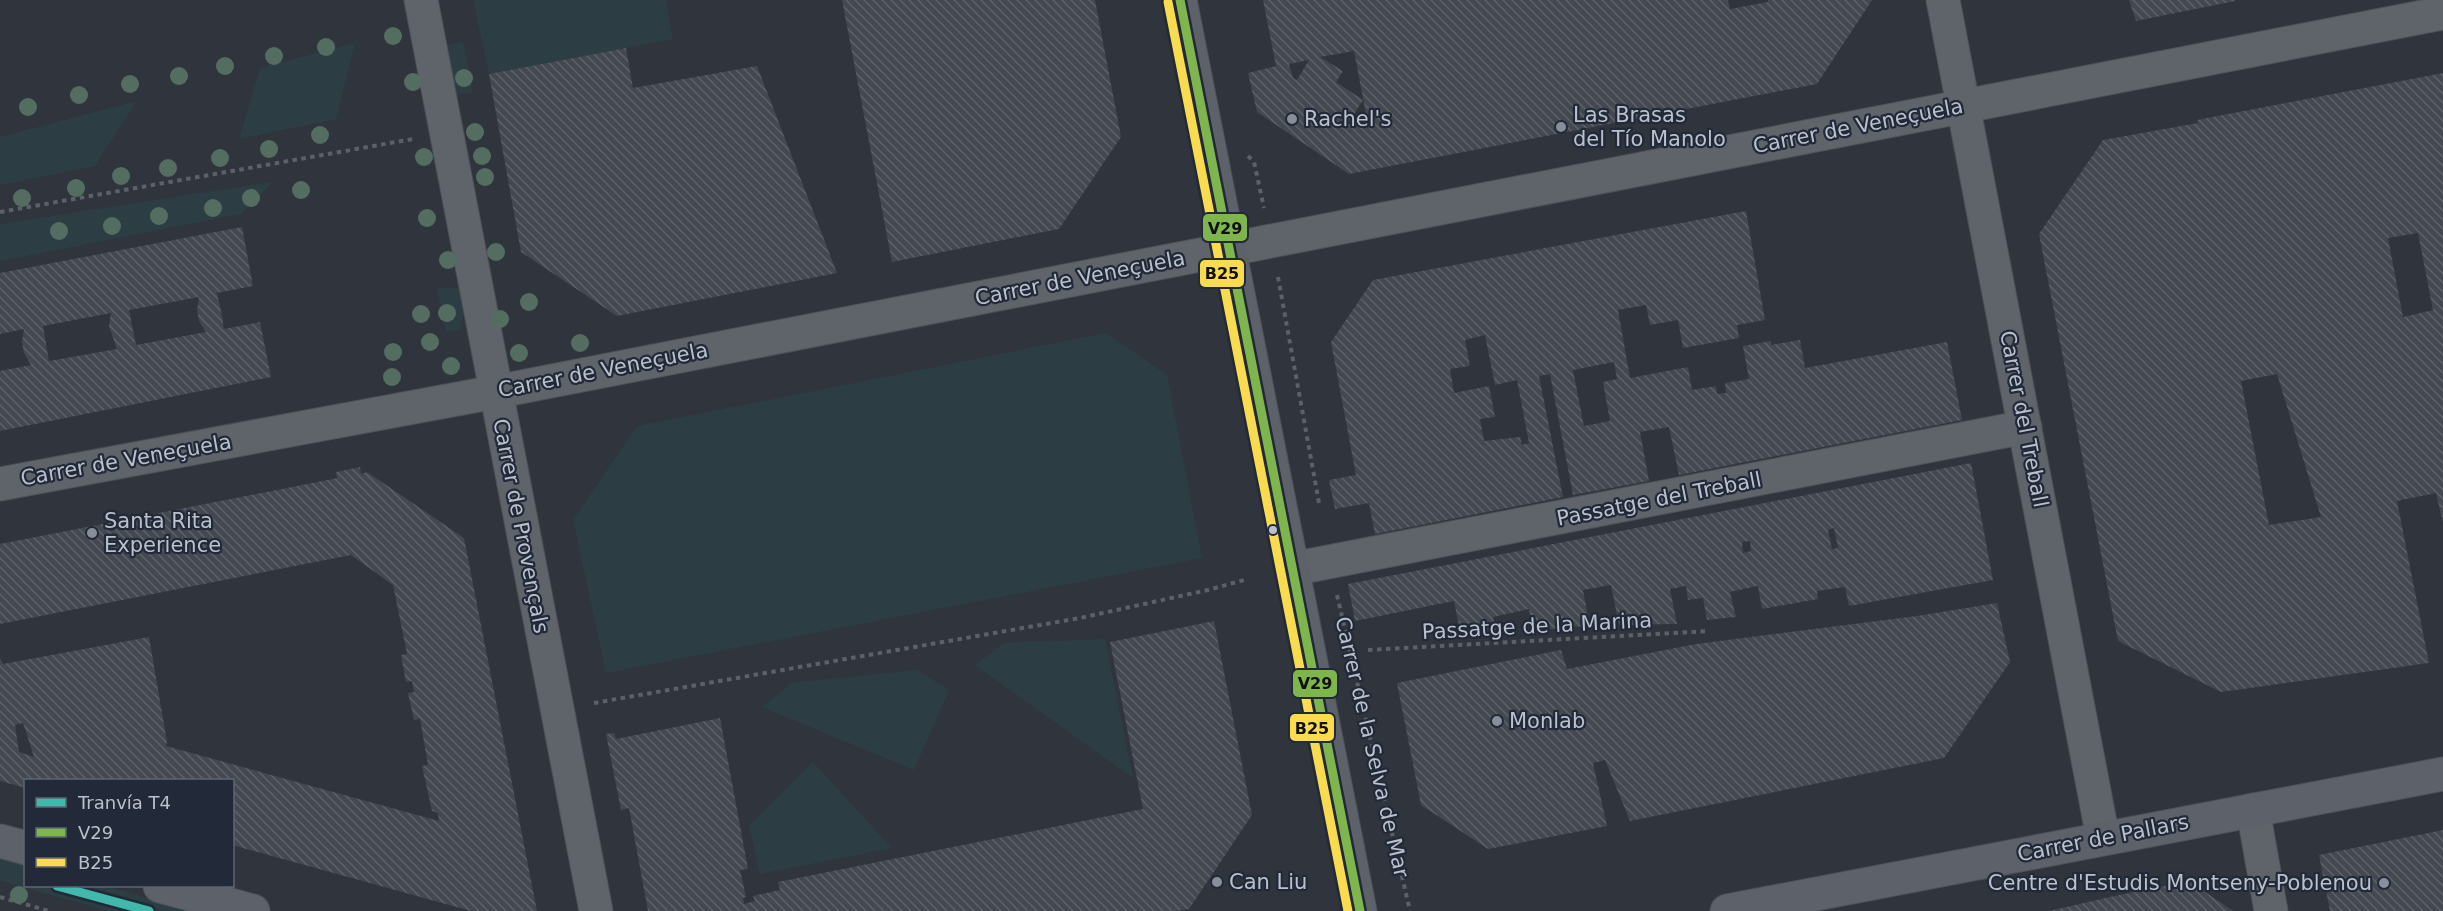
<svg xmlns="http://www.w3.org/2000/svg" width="2443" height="911" viewBox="0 0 2443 911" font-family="'DejaVu Sans',sans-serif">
<defs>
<pattern id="building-back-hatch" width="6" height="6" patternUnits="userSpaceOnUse" patternTransform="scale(1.5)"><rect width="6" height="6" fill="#444850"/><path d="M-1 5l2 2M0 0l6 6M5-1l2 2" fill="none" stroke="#5d6168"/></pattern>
</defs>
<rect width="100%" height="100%" fill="#2f343d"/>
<path fill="#2c3e43" d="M473,0H666L673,39L489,74Z
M463,42L473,92L451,96L442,46Z
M355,43L336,119L239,139L260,68Z
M137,101L95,166L0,185V137Z
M273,182L241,214L0,261V224Z
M437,288H460L464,312L460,330L446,332Z
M1106,333L1167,375L1202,558L606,673L573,520L637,426Z
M1105,639L1133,778L975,665L1004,643Z
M917,670L949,690L914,770L762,707L792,683Z
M813,762L892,848L760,874L749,826Z
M0,856L25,863L26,886H105L196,911H109L0,881Z"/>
<path fill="url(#building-back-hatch)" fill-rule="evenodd" d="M842,0H1095L1121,137L1059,229L892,262Z
M1263,0H1728L1730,9L1768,2V0H1872L1817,84L1349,174L1257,112L1248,73L1276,66ZM1354,51L1368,124L1355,127L1348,123L1363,100L1336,82L1343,71L1320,57ZM1309,60L1297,80L1293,78L1289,64Z
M2129,0H2235V1L2136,21Z
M626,48L633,88L757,66L837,273L617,316L521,252L489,74Z
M2443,73V523L2436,493L2397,501L2429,663L2221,692L2118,641L2039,234L2103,140L2198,123L2197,120ZM2418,233L2433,310L2403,317L2388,238ZM2277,374L2321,517L2269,525L2241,381Z
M1746,211L1765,320L1737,325L1739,338L1683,348L1678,320L1650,325L1646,305L1618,310L1630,378L1688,367L1692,390L1716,386L1717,394L1726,393L1725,383L1749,379L1743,346L1771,341V345L1800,340L1805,368L1947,342L1962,420L1679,475L1669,427L1640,432L1649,481L1573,495L1550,374L1539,376L1563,497L1375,534L1369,503L1335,509L1329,480L1356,475L1331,342L1373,280ZM1485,335L1495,385L1517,380L1529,443L1522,445L1520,437L1484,441L1480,419L1495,417L1489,386L1454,393L1450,369L1470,366L1465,340ZM1614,362L1617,379L1603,382L1610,421L1584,426L1573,370Z
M242,227L253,286L217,293L222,316L224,329L260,322L271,377L0,431V371L31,365L24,353L22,342L24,329L0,334V273ZM199,297L197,310L199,321L206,332L136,345L129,310ZM111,313L109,326L117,349L49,361L43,326Z
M1971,463L1993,580L1849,606L1845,587L1817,591L1818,599L1762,609L1758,586L1730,592L1736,617L1707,620L1703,598L1688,600L1686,586L1670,589L1677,624L1619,625L1611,585L1583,590L1590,627L1560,626V629H1532L1529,609L1493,617L1496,630L1460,631L1454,601L1355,621L1348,584ZM1834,528L1838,548L1832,549L1828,530ZM1750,541L1751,551L1743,553L1742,542Z
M360,467L361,474L367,472L464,538L537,911H471L232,845V780H26V788L0,781V658L3,664L149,637L167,742L166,746L439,821L438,813L432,811L422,766L428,765L420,719L414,720L408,693L414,692L412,681L406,682L401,655L407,654L393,585L351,555L0,624V544L333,479L337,478L336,472ZM23,723L34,757L19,752L15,725Z
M1997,603L2010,662L1944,758L1630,821L1605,760L1593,763L1607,826L1488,849L1421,805L1397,683L1561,650L1567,669L1696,644L1917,616Z
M1214,621L1252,815L1189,909L1177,911H648L629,808L621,810L606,734L614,733L616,739L720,718L748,869L740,870L746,897L743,898L744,904L755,901L753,896L780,890L778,882L1143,809L1110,642Z
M2443,830V911H2330L2319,855Z
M2189,881L2233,911H2049L2110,897Z"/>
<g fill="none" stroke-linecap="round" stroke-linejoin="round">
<g stroke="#4d5057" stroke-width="35">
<path id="street" d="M421,0L596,911
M1943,0L2103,838
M0,484L495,392L2443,13
M1292,569L2025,427
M2253,810L2271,911"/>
</g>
<g stroke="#4d5057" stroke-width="35">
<path id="secondary" d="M1180,0L1360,911
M0,841L26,848
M160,886L253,911
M1727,911L2443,774"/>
</g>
<path stroke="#5c6167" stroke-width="4" stroke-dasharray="4.5 4.5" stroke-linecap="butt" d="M1248,156L1254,162L1264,208
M0,212L413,139
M1278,277L1319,503
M1337,595L1410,911
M1368,650L1708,631
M594,703L1080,618L1208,590L1244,580
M0,897L49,911"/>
<use href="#street" stroke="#5f636a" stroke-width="33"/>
<use href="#secondary" stroke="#5d6169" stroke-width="33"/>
<g stroke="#222938" stroke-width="14">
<path id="bus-1" d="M1180,0L1360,911"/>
</g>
<g stroke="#222938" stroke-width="14">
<path id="bus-2" d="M1168,2L1348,911"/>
</g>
<use href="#bus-1" stroke="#7eb64d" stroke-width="9"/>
<use href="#bus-2" stroke="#f9db4f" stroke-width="9"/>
<g stroke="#222938" stroke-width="14">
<path id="tram-1" d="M57,886L149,911"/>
</g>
<use href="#tram-1" stroke="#40b8ab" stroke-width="9"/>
</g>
<g fill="#546d61">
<circle cx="393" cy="36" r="9"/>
<circle cx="326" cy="47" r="9"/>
<circle cx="274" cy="56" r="9"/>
<circle cx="225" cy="66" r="9"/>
<circle cx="179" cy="76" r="9"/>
<circle cx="464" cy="78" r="9"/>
<circle cx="413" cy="82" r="9"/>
<circle cx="130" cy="84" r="9"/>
<circle cx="79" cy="95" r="9"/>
<circle cx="28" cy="107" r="9"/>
<circle cx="475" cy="132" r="9"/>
<circle cx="320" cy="135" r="9"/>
<circle cx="269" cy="149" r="9"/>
<circle cx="482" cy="156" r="9"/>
<circle cx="424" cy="157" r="9"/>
<circle cx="220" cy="158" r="9"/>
<circle cx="168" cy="168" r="9"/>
<circle cx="121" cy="176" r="9"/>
<circle cx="485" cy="177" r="9"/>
<circle cx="76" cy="188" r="9"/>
<circle cx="301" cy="190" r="9"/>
<circle cx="22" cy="198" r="9"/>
<circle cx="251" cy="198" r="9"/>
<circle cx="213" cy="208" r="9"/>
<circle cx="159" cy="216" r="9"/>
<circle cx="427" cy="218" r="9"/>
<circle cx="112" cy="226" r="9"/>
<circle cx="59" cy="231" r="9"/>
<circle cx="496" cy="252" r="9"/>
<circle cx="448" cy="260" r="9"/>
<circle cx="529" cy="302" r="9"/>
<circle cx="447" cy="313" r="9"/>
<circle cx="421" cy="314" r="9"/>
<circle cx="500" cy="319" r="9"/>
<circle cx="430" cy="342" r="9"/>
<circle cx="580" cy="343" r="9"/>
<circle cx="393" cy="352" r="9"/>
<circle cx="519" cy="353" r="9"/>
<circle cx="451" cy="366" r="9"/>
<circle cx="392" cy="377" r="9"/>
<circle cx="19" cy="895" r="9"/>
</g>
<g fill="#898f9a" stroke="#222938" stroke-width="2">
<circle cx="1292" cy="119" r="6"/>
<circle cx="1561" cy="127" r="6"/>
<circle cx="92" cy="533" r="6"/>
<circle cx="1497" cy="721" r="6"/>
<circle cx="1217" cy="882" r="6"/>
<circle cx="2384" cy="883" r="6"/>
</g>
<circle fill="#bac0cc" stroke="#222938" stroke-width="2" cx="1273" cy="530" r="5"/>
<g text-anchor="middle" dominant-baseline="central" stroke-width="4.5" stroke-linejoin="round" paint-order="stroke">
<g font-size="21" fill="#bac0cc" stroke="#222938" text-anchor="start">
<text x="1573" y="115">Las Brasas<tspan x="1573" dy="24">del Tío Manolo</tspan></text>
<text x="1304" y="119">Rachel's</text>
<text x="104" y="521">Santa Rita<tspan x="104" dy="24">Experience</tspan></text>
<text x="1509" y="721">Monlab</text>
<text x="1229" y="882">Can Liu</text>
<text x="2372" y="883" text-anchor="end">Centre d'Estudis Montseny-Poblenou</text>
</g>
<g font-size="21" fill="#bac0cc" stroke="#222938">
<text transform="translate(1858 126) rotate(-11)">Carrer de Veneçuela</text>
<text transform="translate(1080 278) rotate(-11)">Carrer de Veneçuela</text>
<text transform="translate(603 370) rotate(-11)">Carrer de Veneçuela</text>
<text transform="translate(2024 419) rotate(79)">Carrer del Treball</text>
<text transform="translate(126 460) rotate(-10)">Carrer de Veneçuela</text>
<text transform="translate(1659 499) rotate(-11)">Passatge del Treball</text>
<text transform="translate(521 526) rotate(79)">Carrer de Provençals</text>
<text transform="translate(1537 626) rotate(-3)">Passatge de la Marina</text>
<text transform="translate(1372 747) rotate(77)">Carrer de la Selva de Mar</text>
<text transform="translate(2103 838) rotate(-11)">Carrer de Pallars</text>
</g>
</g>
<g stroke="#222938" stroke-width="2">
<rect x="1202" y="213" width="46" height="29" rx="6" fill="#7eb64d"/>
<rect x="1199" y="259" width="46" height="29" rx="6" fill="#f9db4f"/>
<rect x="1292" y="669" width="46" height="29" rx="6" fill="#7eb64d"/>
<rect x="1289" y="713" width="46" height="29" rx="6" fill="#f9db4f"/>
</g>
<g font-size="16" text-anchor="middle" font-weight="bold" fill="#111">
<text x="1225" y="234">V29</text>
<text x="1222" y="279">B25</text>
<text x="1315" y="689">V29</text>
<text x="1312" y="734">B25</text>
</g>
<rect x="24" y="779" width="210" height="108" fill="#222938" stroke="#5f6573" stroke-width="1.5"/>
<rect x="36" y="798" width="30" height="9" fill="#40b8ab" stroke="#5f6573" stroke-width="1.5"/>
<text x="78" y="809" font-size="18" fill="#bac0cc">Tranvía T4</text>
<rect x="36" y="828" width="30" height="9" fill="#7eb64d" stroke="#5f6573" stroke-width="1.5"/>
<text x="78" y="839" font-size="18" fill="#bac0cc">V29</text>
<rect x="36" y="858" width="30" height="9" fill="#f9db4f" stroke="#5f6573" stroke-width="1.5"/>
<text x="78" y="869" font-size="18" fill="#bac0cc">B25</text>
</svg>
